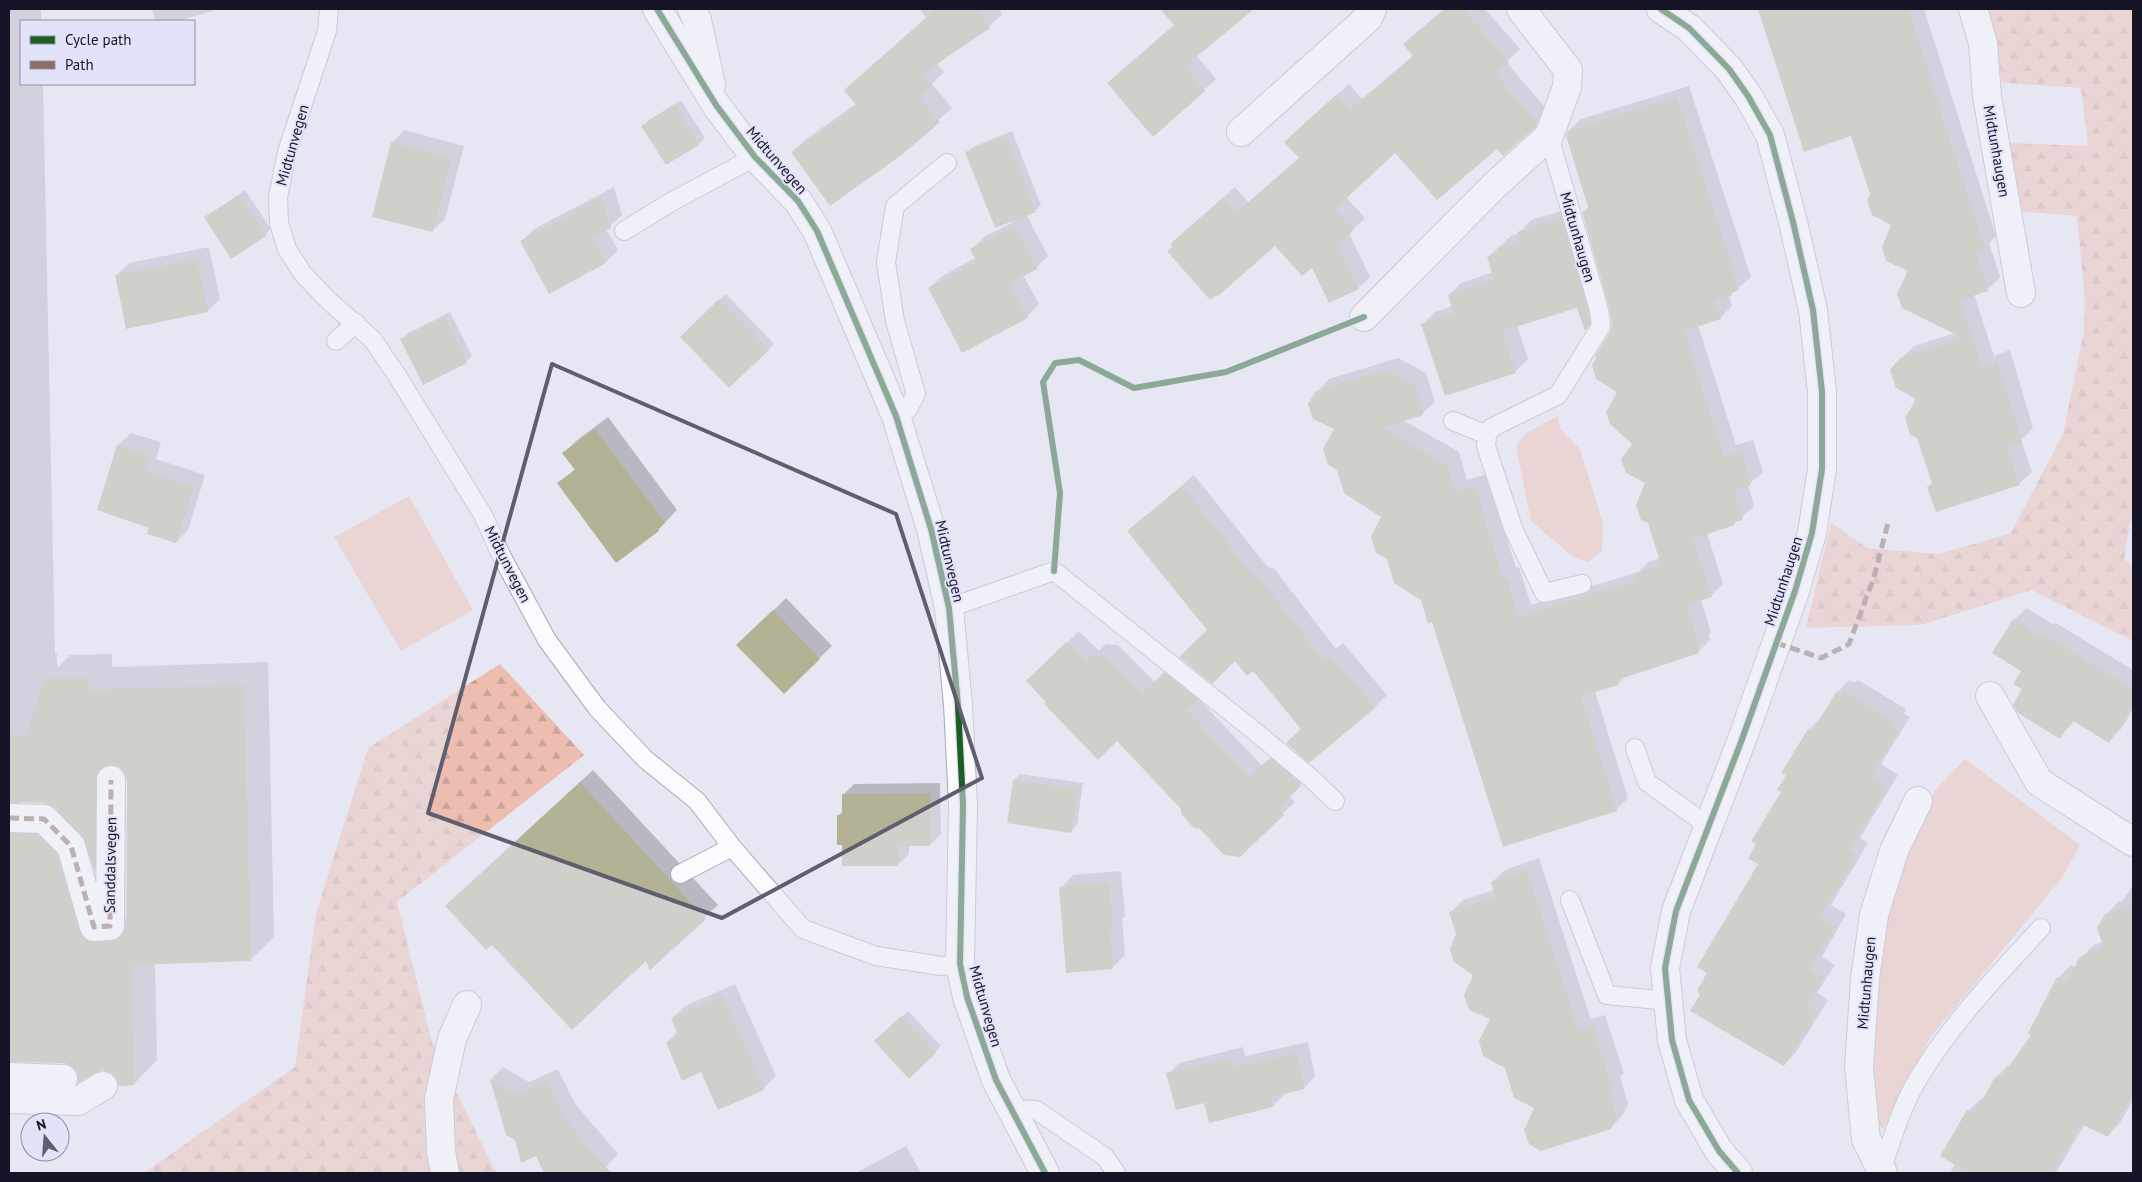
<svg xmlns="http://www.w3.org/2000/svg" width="2142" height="1182" viewBox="0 0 2142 1182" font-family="'PT Sans',sans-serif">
<defs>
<pattern id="forest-firs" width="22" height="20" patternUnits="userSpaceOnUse" patternTransform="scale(1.25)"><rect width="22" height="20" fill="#edbeaf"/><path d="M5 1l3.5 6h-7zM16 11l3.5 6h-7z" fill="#caa297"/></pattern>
</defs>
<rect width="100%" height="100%" fill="#e7e7f4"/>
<path fill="#edbeaf" d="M1558,416L1560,429L1580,449L1603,523L1602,551L1588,562L1573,557L1531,521L1516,446L1526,433Z
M409,496L473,610L401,651L334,537Z
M1965,759L2080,845L2062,878L1930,1038L1883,1129L1872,1119L1870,1041L1882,930L1901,860L1936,789Z"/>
<path fill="url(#forest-firs)" d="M1987,9H2133V515L2130,523L2124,559L2133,566V641L2032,590L1921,625L1806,628L1831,522L1867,548L1939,554L2011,533L2063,434L2084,331L2085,298L2077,216L2016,211L2009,143L2088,146L2081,88L2003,83Z
M500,664L584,755L397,902L432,1042L496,1173H144L295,1067L316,913L368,748Z"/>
<path fill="#0003" fill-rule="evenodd" d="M9,9H41V21H21V84H43L55,654L57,653V668L70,655L112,654V667L268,662L274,937L250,960L155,963L157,1060L134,1084L103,1069L78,1071L72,1064L64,1062L9,1060ZM118,764L126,772L128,780L127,918H112L102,907L84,844L86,843L95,870L118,847ZM18,801L45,802L55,806L60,811L33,810L25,808Z
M152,9H219L178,21H156Z
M920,9H999L1002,14L989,27L936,63L944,72L932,84L952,108L902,153L793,152L806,139L857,103L926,18Z
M1162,9H1252L1196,55L1216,79L1153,135L1109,83L1175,25Z
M1444,9H1485L1520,49L1506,62L1548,111L1535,126L1497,147L1395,151L1346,197L1365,218L1349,233L1370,277L1358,288L1312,266L1275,244L1169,251L1184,232L1235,187L1249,203L1300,157L1297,130L1349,84L1362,99L1414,55L1404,44Z
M1759,9H1924L1996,236L1989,243L2000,277L1987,290L1974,294L1994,356L2010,350L2033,428L2021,440L2032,472L2019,484L1933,483L1918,399L1901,359L1914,346L1955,333L1910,271L1892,224L1872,194L1852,135L1805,150Z
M1689,86L1751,277L1729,296L1732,306L1720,318L1698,325L1736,445L1753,440L1763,472L1748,485L1754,506L1734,524L1707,533L1723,584L1711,596L1701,599L1711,633L1709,635L1710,640L1698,652L1626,676L1618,684L1595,691L1628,798L1616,810L1422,599L1383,517L1317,392L1329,379L1398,358L1426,373L1435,402L1422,414L1403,420L1459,452L1467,480L1487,474L1516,568L1519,567L1531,605L1638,572L1648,562L1660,558L1646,482L1618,392L1611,332L1613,325L1610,307L1583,212L1589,206L1569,131L1581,119Z
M681,100L705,138L699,144L666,164L643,126L649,120Z
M404,130L464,146L445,219L432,231L392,143Z
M1012,131L1041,205L1035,211L1026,214L1048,256L1036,268L1023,275L1039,304L1027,317L929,288L942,276L977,257L972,249L984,237L1013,222L967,153L973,147Z
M614,187L622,215L606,229L618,250L606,262L522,241L534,229Z
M245,190L271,229L265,235L206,218Z
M1574,207L1598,317L1586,329L1578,307L1517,325L1528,359L1515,372L1423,324L1435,312L1453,306L1449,295L1461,283L1493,272L1488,257L1511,236L1519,233L1531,220Z
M209,247L220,299L207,311L116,276L129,263Z
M726,294L774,344L729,387L681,337Z
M450,312L472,356L466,362L402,339L408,333Z
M608,417L677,510L658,530L559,484L575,469L564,453L576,441Z
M131,433L161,442L156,459L205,475L188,530L176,542L150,527L118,445Z
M1194,475L1267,566L1272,569L1273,567L1336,649L1343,643L1387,695L1374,708L1302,729L1253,669L1209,630L1129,531Z
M786,598L832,646L784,692L738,645Z
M2027,608L2054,625L2056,623L2133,670V709L2121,729L2109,741L2075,720L2060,737L2024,689L2014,620Z
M1079,631L1099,651L1106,644L1118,645L1155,682L1177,661L1208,686L1197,697L1262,766L1283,747L1312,774L1289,796L1295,802L1239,856L1199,826L1117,739L1048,702L1028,681Z
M1849,680L1854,683L1858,680L1906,709L1904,714L1910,717L1881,764L1898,775L1860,838L1868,843L1831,905L1846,914L1822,957L1835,965L1817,993L1828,1000L1796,1052L1784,1065L1702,995L1760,863L1757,843L1782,792L1809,730L1821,717L1837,693Z
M593,770L718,905L650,967L646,959L459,894Z
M1020,774L1083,783L1077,825L1071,831L1008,822L1014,780Z
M940,783L941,834L930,845H909V854L898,865L843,844L838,816L843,811V795L854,784Z
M1539,858L1589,1014L1591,1019L1605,1015L1624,1073L1620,1077L1628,1104L1623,1115L1610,1128L1535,1108L1492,1018L1457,934L1450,913L1463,900L1494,890L1492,882L1505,870Z
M1121,871L1125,916L1122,919L1125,955L1112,968L1061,888L1073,875Z
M2133,886V1100L2120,1123L2108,1135L2085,1124L2056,1173H1950L1955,1164L1968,1111L1981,1099L1983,1100L1996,1077L2009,1065L2013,1063L2032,1034L2058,978L2071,965L2075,968L2081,957L2094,945L2103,942L2106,915L2118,902L2122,901Z
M735,984L776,1076L763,1089L702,1070L667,1042L678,1031L672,1018L685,1006Z
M908,1011L941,1046L909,1077L876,1041Z
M1308,1042L1315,1077L1304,1088L1283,1093L1284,1095L1273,1106L1205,1101L1168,1074L1179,1063L1243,1047L1245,1056Z
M503,1067L529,1082L558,1069L576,1105L618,1154L606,1167L592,1173H545L536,1154L507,1134L491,1079Z
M906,1146L921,1173H857L859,1171Z"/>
<path fill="#b4b295" d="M936,9H977L990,28L921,75L932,86L919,98L940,122L903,154L830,206L791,152L857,106L844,90Z
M1160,9H1254L1184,67L1205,91L1153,137L1107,83L1174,25Z
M1444,9H1463L1509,62L1495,74L1537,123L1536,127L1503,156L1497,149L1437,200L1395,153L1335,209L1354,230L1338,245L1359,289L1329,303L1312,268L1302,276L1275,246L1217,297L1216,295L1210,300L1167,251L1173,247L1170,244L1223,198L1236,213L1299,158L1284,142L1336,95L1350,110L1413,56L1403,44Z
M1758,9H1908L1985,249L1976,253L1988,291L1960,300L1982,367L1997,362L2022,442L2007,446L2020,485L1936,512L1927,487L1932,483L1917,438L1910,435L1905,418L1916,399L1896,388L1890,370L1900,358L1963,338L1902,308L1897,294L1908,271L1886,261L1882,247L1891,225L1872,215L1867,200L1870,194L1851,136L1804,152Z
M1677,97L1739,290L1731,293L1732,296L1715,301L1721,319L1684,331L1724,457L1741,452L1751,485L1734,491L1743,520L1734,522L1735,525L1692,539L1712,597L1687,605L1700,646L1697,647L1699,653L1617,680L1619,685L1581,696L1617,811L1503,847L1432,622L1428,624L1421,600L1394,583L1387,559L1376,553L1371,537L1381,517L1344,493L1337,470L1328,465L1323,449L1334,429L1313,419L1308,404L1316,391L1385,370L1414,385L1423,415L1383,428L1447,465L1455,492L1475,486L1503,579L1507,578L1518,617L1636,581L1634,574L1661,565L1648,523L1641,520L1636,505L1645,483L1626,473L1621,459L1632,444L1610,424L1606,412L1617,392L1596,379L1592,365L1596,358L1595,356L1610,332L1612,325L1609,307L1582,212L1589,210L1566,136L1568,131Z
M675,105L699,145L666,165L641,126Z
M1006,136L1036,212L995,228L965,152Z
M391,142L452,158L433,232L372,217Z
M239,195L266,236L231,259L204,217Z
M601,198L611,228L592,238L606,263L549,294L520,241Z
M1562,218L1589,312L1590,324L1585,331L1577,308L1502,331L1516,373L1445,396L1421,324L1454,313L1448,295L1494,280L1487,257L1498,253L1497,248L1520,241L1517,232Z
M1014,226L1037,269L1009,284L1028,318L962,353L928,288L977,262L970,249Z
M197,259L208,312L126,329L115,275Z
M719,299L769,350L729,388L680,337Z
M444,317L467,363L423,385L400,339Z
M595,429L665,523L658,529L659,531L616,563L557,483L575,470L562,453Z
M117,445L149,455L144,471L194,487L176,543L147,534L149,528L97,510Z
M1182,486L1254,577L1256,576L1259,580L1260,579L1323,660L1330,655L1375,708L1309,763L1286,743L1301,729L1253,671L1247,676L1235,661L1212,684L1179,657L1207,630L1127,531Z
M773,610L820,659L784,694L736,645Z
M2013,619L2041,637L2043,634L2133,689V704L2109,743L2072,720L2060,739L2018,713L2013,705L2022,689L2013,684L2021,671L1992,653Z
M1066,642L1086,662L1092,656H1106L1143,693L1164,672L1197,699L1186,710L1249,777L1270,758L1293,777L1301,786L1278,808L1284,815L1240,857L1224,855L1199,828H1194L1181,814V809L1117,741L1098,760L1044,704L1046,702L1026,681Z
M89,678V690L244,685L251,961L132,965L134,1085L119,1086L116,1078L111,1073L103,1070L95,1073L78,1083L77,1072L71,1066L64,1063L9,1062V834H37L57,854L79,931L83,938L95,943L111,942L118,939L123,934L126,927L127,780L124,772L118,766L111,764L103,767L97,773L95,780V872L82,835L55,808L44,803L9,802V735L26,737L45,679Z
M1836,692L1841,695L1844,692L1895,722L1892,726L1899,730L1870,777L1887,787L1849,850L1857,855L1819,918L1835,927L1810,970L1823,977L1806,1006L1817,1012L1784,1066L1690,1011L1700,995L1697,990L1707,973L1697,967L1758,864L1748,858L1756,844L1751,841L1781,792L1777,790L1786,775L1781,773L1808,729L1812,732Z
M1013,780L1078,789L1071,833L1007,823Z
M580,782L706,919L650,970L646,961L572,1030L492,945L486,950L445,906Z
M930,793V846H898V866H842V845H837V815H842V794Z
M1527,870L1577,1027L1579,1031L1593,1026L1612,1087L1608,1088L1617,1117L1611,1129L1541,1151L1529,1144L1524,1130L1534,1108L1514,1098L1505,1068L1483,1056L1479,1041L1490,1019L1469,1010L1464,995L1473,975L1454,962L1450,949L1456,934L1449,912L1495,897L1491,882Z
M1109,883L1113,930H1110L1113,969L1066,973L1059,887Z
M2133,905V1093L2108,1137L2081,1124L2052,1173H1968L1940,1156L1967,1110L1973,1113L1980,1101L1981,1102L1995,1077L2004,1074L2031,1035L2028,1033L2057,977L2066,982L2080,957L2104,949L2097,928L2105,914Z
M723,996L764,1090L718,1110L701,1072L682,1081L666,1042L679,1037L671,1018Z
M901,1016L936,1053L909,1079L874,1041Z
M1296,1053L1305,1089L1271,1097L1273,1107L1209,1123L1204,1103L1176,1110L1166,1073L1232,1058L1234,1067Z
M490,1079L516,1094L546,1080L564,1118L611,1173H544L536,1156L521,1163L515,1140L506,1135Z"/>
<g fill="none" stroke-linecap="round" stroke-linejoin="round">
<g stroke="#a8a8b8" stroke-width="20">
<path id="service" d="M329,9L327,31L287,152L278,197L279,223L287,249L303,274L328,300L373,340L398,377L483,515L501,555L547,640L597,708L645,759L697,801L732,847L803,929L876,956L941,966L960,964
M1549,136L1599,310L1601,326L1558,395L1491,428L1487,435L1486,446L1513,528L1544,593L1582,584
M624,231L671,202L755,157
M336,341L356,323
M896,416L908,409L916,394L895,321L886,262L895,206L947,163
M1453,421L1487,435
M949,608L1054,571L1253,730L1312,779L1335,801
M1635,748L1647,782L1708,826
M680,874L732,847
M1570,900L1607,995L1668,1001
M1010,1109L1036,1110L1105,1157L1116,1173
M1881,1171C1892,1140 1901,1107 1918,1079C1950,1025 1998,974 2041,928"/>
</g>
<g stroke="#a8a8b8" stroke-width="30">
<path id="minor" d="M657,9L716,105L755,157L798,201L817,231L896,416L931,529L949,608L958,705L963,805L960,964L967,997L996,1080L1045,1173
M692,9L697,20L711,85
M1661,9L1689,28L1729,69L1748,96L1770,135L1793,222L1813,310L1822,392V469L1812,533L1795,591L1741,742L1676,911L1665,968L1672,1040L1689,1100L1719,1151L1738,1173
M1973,9L1983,43L1987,96L2021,293
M1241,132L1368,18L1372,9
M1364,317L1495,185L1549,136L1567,87L1568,70L1521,9
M1990,696L2039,782L2133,842
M9,818L44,819L71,846L94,927L110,926L111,780
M9,1077L63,1079
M9,1099L78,1101L103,1086
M445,1173L441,1152L439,1099L452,1039L467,1005
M1883,1173L1866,1139L1859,1067L1865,979L1874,915L1894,851L1918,801"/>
</g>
<use href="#service" stroke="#fbfbfd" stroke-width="18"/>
<use href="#minor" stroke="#fbfbfd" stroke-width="28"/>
<path stroke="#8d6e63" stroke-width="5" stroke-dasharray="10 5" stroke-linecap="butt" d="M1776,643L1821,658L1849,644L1874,577L1888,523
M9,818L44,819L71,846L94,927L110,926L111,780"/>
<g stroke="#e2e2f9" stroke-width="9">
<path id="cycleway" d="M657,9L716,105L755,157L798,201L817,231L896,416L931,529L949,608L958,705L963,805L960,964L967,997L996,1080L1045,1173
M1661,9L1689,28L1729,69L1748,96L1770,135L1793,222L1813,310L1822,392V469L1812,533L1795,591L1741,742L1676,911L1665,968L1672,1040L1689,1100L1719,1151L1738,1173
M1054,571L1060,493L1043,382L1055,363L1079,360L1134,388L1226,372L1364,317"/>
</g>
<use href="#cycleway" stroke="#1b5e20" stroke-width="6"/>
</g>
<path d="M0 0H2142V1182H0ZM552,364L896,514L982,778L722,918L428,813Z" fill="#e7e7f4" fill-opacity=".55" fill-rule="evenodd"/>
<path fill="none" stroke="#5f5e6f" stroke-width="4" stroke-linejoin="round" d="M552,364L896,514L982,778L722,918L428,813Z"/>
<g text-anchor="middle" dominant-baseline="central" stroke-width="4" stroke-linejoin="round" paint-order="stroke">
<g font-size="15" fill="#161528" stroke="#e2e2f9">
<text transform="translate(292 145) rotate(-74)">Midtunvegen</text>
<text transform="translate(1997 151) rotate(80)">Midtunhaugen</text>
<text transform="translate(777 160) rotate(49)">Midtunvegen</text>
<text transform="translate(1578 237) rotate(74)">Midtunhaugen</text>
<text transform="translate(950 561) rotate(77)">Midtunvegen</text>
<text transform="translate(508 564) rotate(63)">Midtunvegen</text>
<text transform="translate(1783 581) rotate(-72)">Midtunhaugen</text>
<text transform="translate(110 865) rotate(-89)">Sanddalsvegen</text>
<text transform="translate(1866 983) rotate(-85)">Midtunhaugen</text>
<text transform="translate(986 1006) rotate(74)">Midtunvegen</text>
</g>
</g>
<rect width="2142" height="1182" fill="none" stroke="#161528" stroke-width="20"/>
<rect x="20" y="20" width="175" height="65" fill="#e2e2f9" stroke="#9090a5"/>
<rect x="30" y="36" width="25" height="8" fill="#1b5e20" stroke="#9090a5"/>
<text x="65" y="45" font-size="15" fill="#161528">Cycle path</text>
<rect x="30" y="61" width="25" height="8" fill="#8d6e63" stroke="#9090a5"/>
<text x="65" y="70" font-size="15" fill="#161528">Path</text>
<g transform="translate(45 1137) rotate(343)"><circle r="24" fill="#e2e2f9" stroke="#9090a5"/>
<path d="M0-4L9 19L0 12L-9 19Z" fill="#5f5e6f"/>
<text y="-8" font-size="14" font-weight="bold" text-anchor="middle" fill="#161528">N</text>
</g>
</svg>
